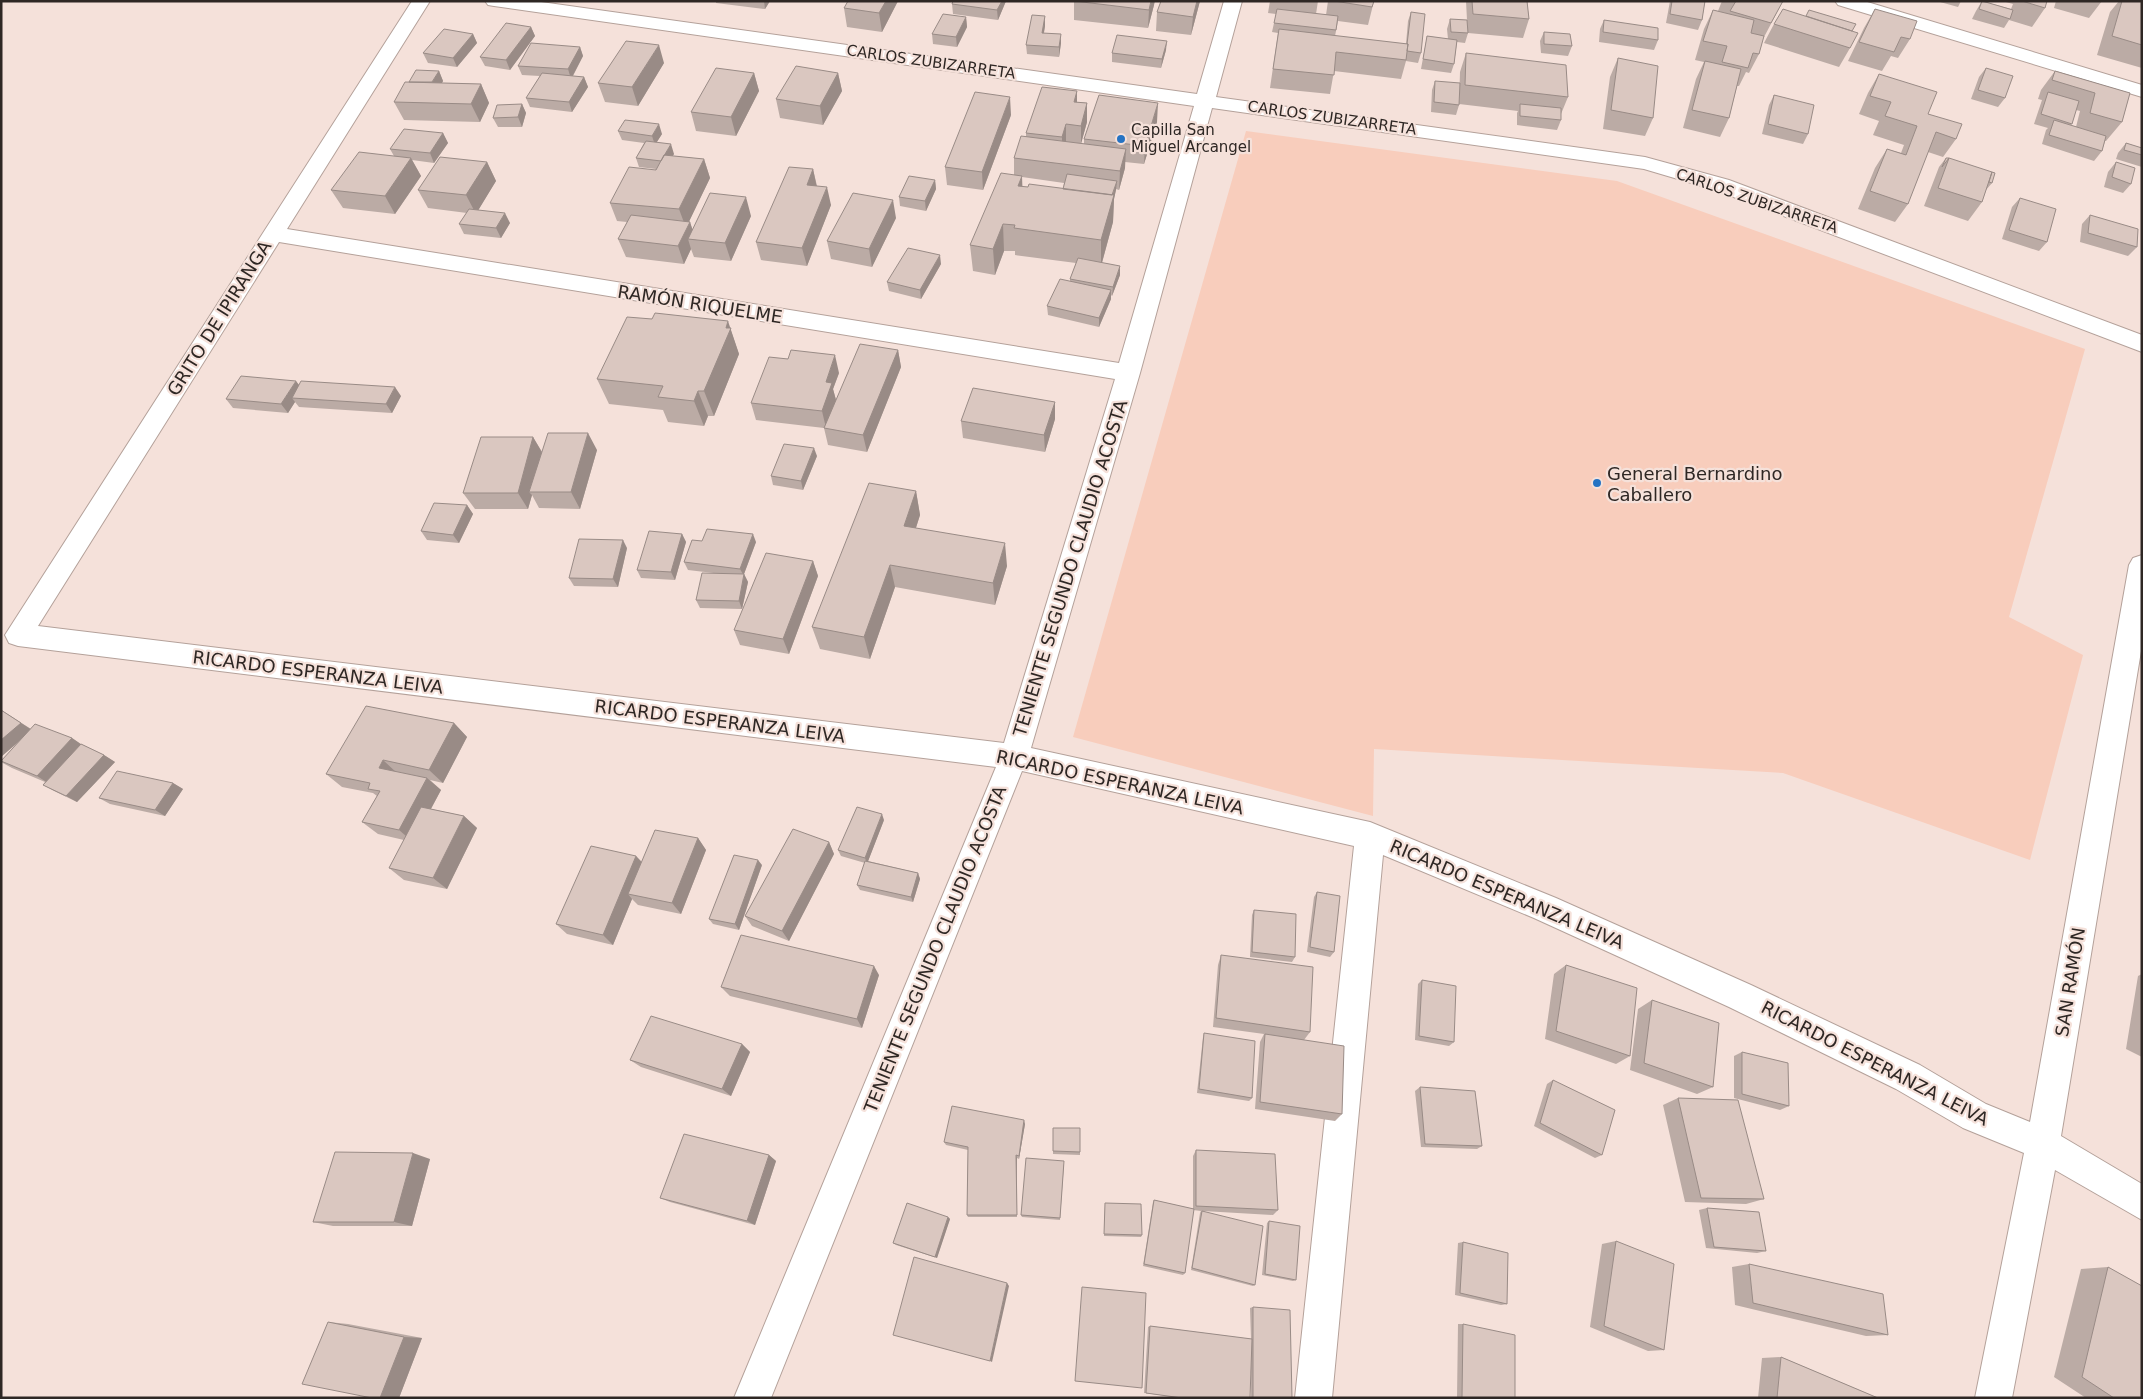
<svg xmlns="http://www.w3.org/2000/svg" width="2143" height="1399" viewBox="0 0 2143 1399" font-family="'DejaVu Sans',sans-serif">
<rect width="100%" height="100%" fill="#f5e1da"/>
<path fill="#f8cdbc" d="M1246,131L1617,181L2085,349L2009,617L2083,655L2030,860L1783,773L1374,749L1373,816L1073,737Z"/>
<g fill="none" stroke-linecap="round" stroke-linejoin="round">
<g stroke="#b4a19a" stroke-width="2">
<path id="minor" d="M412,1H430L287,229L1119,363L1194,106L494,6L488,5L485,1H534L1197,94L1224,1H1242L1216,97L1645,157L1729,180L2142,335V352L1715,190L1644,169L1212,108L1140,373L1031,748L1370,822L1556,898L1751,985L1920,1065L1986,1104L2030,1122L2129,565L2133,558L2142,555V645L2061,1136L2142,1184V1220L2055,1170L2012,1398H1975L2024,1153L1963,1128L1896,1089L1729,1007L1534,918L1383,855L1332,1398H1295L1354,846L1022,771L771,1398H734L996,767L18,646L9,643L5,635ZM279,242L1115,379L1004,743L38,626Z
M1835,1H1864L2142,85V97L1838,5Z"/>
</g>
<use href="#minor" fill="#fff" fill-rule="evenodd"/>
</g>
<path fill="#bbaba5" fill-rule="evenodd" d="M716,1H770L765,9L716,3Z
M898,1L882,32L847,27L844,8Z
M1006,1L998,20L953,14L952,4Z
M1074,1L1154,5L1148,28L1074,20Z
M1161,1H1200L1191,35L1156,31L1157,12Z
M1270,1H1318L1316,14L1326,15L1328,1H1374L1368,25L1338,21L1335,36L1406,44L1408,21L1411,12L1421,53L1418,63L1406,61L1401,79L1334,71L1330,94L1270,88L1278,33L1272,32L1276,14L1268,13Z
M1466,1H1527L1529,19L1523,38L1468,33L1465,43L1457,42L1454,64L1451,73L1421,69L1427,36L1448,39L1447,29L1450,19L1467,20Z
M1670,1H1705L1702,20L1698,30L1666,23Z
M1722,1H1783L1763,39L1759,54L1749,73L1746,72L1739,86H1737L1729,118L1720,137L1683,128L1696,79L1704,62L1695,60L1704,29L1713,10L1718,11Z
M1940,1H1961L1958,7L1940,2Z
M1982,1L2011,9L2013,4L2002,1H2047L2045,8L2032,27L2009,20L2004,28L1972,19L1976,11Z
M2056,1H2102L2089,18L2054,8Z
M2119,1H2142V68L2097,55L2110,12Z
M1875,9L1910,39L1898,58L1891,56L1882,71L1848,61L1864,28Z
M1045,16V26L1044,33L1061,43L1059,57L1027,54L1026,45Z
M966,17L967,27L957,47L933,44L932,34Z
M1604,20L1658,40L1654,50L1599,42L1600,29Z
M1774,24L1852,31L1850,48L1839,67L1764,43Z
M531,27L535,36L510,70L485,66L480,57Z
M1544,32L1572,46L1568,56L1541,53L1540,41Z
M473,34L477,43L457,67L428,63L423,53Z
M580,47L583,56L573,76L584,77L588,87L572,112L530,107L526,98L540,76L522,75L518,66Z
M1166,50L1161,68L1112,62V53Z
M1466,53L1568,97L1561,114V120L1557,130L1517,125V113L1518,111L1459,104L1460,72Z
M1618,58L1653,118L1645,136L1603,129L1610,77Z
M664,63L638,106L605,102L598,83Z
M1986,68L2005,98L1998,107L1971,99L1979,77Z
M439,71L443,81L442,83L481,84L489,103L480,122L404,120L394,102L409,82Z
M2055,71L2130,93L2122,122L2106,141H2105L2102,151L2094,161L2042,144L2046,130L2048,128L2034,124L2042,100L2038,99L2041,90ZM2076,110L2080,111L2076,127L2071,125L2072,124Z
M754,73L759,91L736,136L696,131L691,112Z
M838,73L842,91L823,125L780,118L776,99Z
M1879,74L1928,114L1956,139L1943,157L1928,152L1908,204L1895,222L1858,209L1875,168L1887,149L1901,153L1904,145L1873,135L1879,121L1859,114L1868,93Z
M1435,81L1459,105L1456,115L1431,112L1432,90Z
M1077,91V102L1087,103V122L1081,143L1084,144V139L1157,122L1144,164L1125,162V168L1119,190L1116,189L1114,199L1113,222L1102,263L1120,275L1112,296L1111,295V299L1099,327L1048,315L1047,306L1070,281V279L1076,263L1015,255V251H1004L995,275L973,271L970,245L1014,175V158L1026,136V133ZM1022,177L1064,183L1063,189L1022,187Z
M1774,95L1808,134L1803,144L1762,134L1769,105Z
M522,104L526,113L522,127H498L493,118Z
M1011,115L983,190L947,185L945,167Z
M618,131L662,134L656,143L674,154L672,156L704,159L710,178L689,221L690,222L692,229L751,216L731,261L694,257L691,249L684,264L626,257L618,239L627,222L617,221L610,203L656,169L639,167L636,158L644,143L622,140Z
M443,133L448,143L434,163L412,160L421,176L395,214L343,208L331,190L394,156L390,149Z
M2126,143L2142,148V167L2116,159L2118,153Z
M1946,158L1992,183L1986,190L1982,202L1968,221L1924,206L1939,167Z
M487,162L496,181L478,210L510,223L501,238L464,234L459,224L467,213L428,208L418,190Z
M2116,162L2131,184L2123,193L2104,187L2108,172Z
M813,169L817,186L831,205L807,266L761,260L756,242Z
M935,180L936,189L926,211L900,206L899,197Z
M2020,198L2047,242L2039,251L2002,239L2012,207Z
M2090,215L2137,247L2128,256L2080,242L2082,224Z
M896,218L872,267L831,259L827,241Z
M941,264L921,299L889,291L887,282Z
M730,328L739,354L714,416H708L704,426L668,422L663,410L609,404L597,379Z
M898,350L901,367L867,452L828,445L824,428L756,420L751,403L839,373L833,389L836,400Z
M401,396L392,413L299,407L295,402L288,413L233,408L226,399Z
M1055,402V419L1045,452L963,438L961,421Z
M533,437L542,452L597,450L580,509L539,508L532,495L528,509H475L463,493Z
M817,456L803,490L773,485L771,476Z
M916,491L920,515L916,528L1007,566L995,605L895,587L870,659L820,649L812,627Z
M467,505L473,514L459,543L427,540L421,531Z
M682,534L686,542L675,580L641,578L637,570Z
M702,541L756,542L744,574L748,582L742,609L700,608L696,600L722,574L688,570L684,562Z
M627,548L618,587L574,586L569,578Z
M813,561L818,576L789,654L740,645L734,630Z
M1,710L31,729L72,738L81,744L104,755L115,762L77,802L54,791L43,785L45,782L12,768L1,762L20,741L2,756L1,755Z
M454,723L467,737L443,783L430,780L441,790L431,809L464,816L477,828L447,889L404,880L389,868L404,840L378,834L362,822L377,796L373,793L342,787L326,774Z
M173,783L183,789L165,816L110,804L99,798Z
M884,820L868,861L918,873L920,879L913,902L860,890L857,885L865,863L841,856L838,850Z
M698,838L706,850L681,914L638,905L632,899L613,945L567,934L556,924L636,856L642,862Z
M829,842L834,854L789,941L752,926L745,916Z
M762,865L739,930L713,924L709,919Z
M1317,892L1334,952L1330,957L1307,952L1314,897Z
M1254,910L1295,957L1292,962L1250,957L1252,915Z
M1221,955L1310,1032L1304,1040L1342,1114L1335,1121L1255,1109L1260,1042L1264,1034L1213,1027L1218,965Z
M1566,965L1630,1056L1616,1064L1545,1039L1554,974Z
M2142,974V1057L2126,1049L2138,976Z
M879,975L862,1028L730,996L721,987Z
M1422,980L1454,1042L1449,1046L1415,1040L1418,984Z
M1652,1000L1713,1087L1697,1094L1630,1070L1638,1009Z
M1204,1033L1252,1098L1249,1101L1197,1093L1203,1037Z
M742,1044L750,1052L731,1096L641,1067L630,1060Z
M1742,1052L1789,1106L1780,1110L1734,1098V1056Z
M1553,1080L1602,1155L1595,1158L1534,1126L1547,1084Z
M1420,1087L1482,1146L1477,1149L1421,1147L1415,1091Z
M1678,1098L1764,1199L1746,1204L1685,1202L1663,1105Z
M1025,1124L1019,1159L1017,1158V1217H968L967,1215L968,1150L946,1145L944,1142Z
M1080,1128V1155L1053,1154V1151Z
M1196,1150L1278,1210L1273,1215L1203,1211L1255,1285L1253,1286L1191,1270L1200,1213L1201,1211L1193,1210L1185,1273L1183,1275L1143,1266L1153,1202L1154,1200L1193,1209V1156Z
M769,1155L776,1161L755,1225L670,1202L660,1198Z
M430,1159L412,1226H333L313,1222Z
M1064,1164L1060,1220L1022,1217L1021,1215Z
M1105,1203L1142,1235L1141,1237L1104,1236Z
M1707,1208L1766,1251L1757,1253L1706,1248L1699,1210Z
M948,1217L950,1219L937,1258L896,1245L893,1243Z
M1269,1221L1296,1280L1293,1281L1262,1275L1267,1223Z
M1616,1241L1664,1350L1648,1351L1590,1327L1602,1244Z
M1463,1242L1507,1304L1501,1305L1455,1295L1458,1243Z
M1749,1264L1888,1335L1866,1336L1735,1305L1732,1267Z
M2108,1267L2142,1398H2086L2054,1377L2081,1269Z
M1253,1307L1292,1398H1251V1373L1182,1398L1144,1393L1148,1327L1150,1326L1251,1339L1250,1308Z
M328,1322L348,1324L422,1338L399,1398H372Z
M1458,1324H1463L1515,1398H1457Z
M1781,1357L1878,1398H1758L1762,1358Z"/>
<path fill="#998b86" d="M764,1H770L765,9Z
M886,1H898L882,32L879,13Z
M1002,1H1006L998,20L997,10Z
M1151,1H1155L1154,5L1148,28L1149,10Z
M1197,1H1200L1191,35L1193,17Z
M1045,16V26L1042,42V33Z
M966,17L967,27L957,47L956,37Z
M531,27L535,36L510,70L506,60Z
M473,34L477,43L457,67L453,58Z
M1061,34V43L1059,57V47Z
M1167,41L1166,50L1161,68L1162,59Z
M659,45L664,63L638,106L632,87Z
M580,47L583,56L571,79L568,69Z
M439,71L443,81L435,95L430,86Z
M754,73L759,91L736,136L731,117Z
M838,73L842,91L823,125L820,106Z
M584,77L588,87L572,112L569,102Z
M481,84L489,103L480,122L471,104Z
M1077,91V110L1074,102Z
M1010,97L1011,115L983,190L982,172Z
M1087,103V122L1081,144V126Z
M1158,103L1157,122L1144,164L1145,146Z
M522,104L526,113L522,127L518,117Z
M659,124L662,134L655,145L652,136Z
M1066,124V143L1062,156V137Z
M443,133L448,143L434,163L430,153Z
M671,144L674,154L664,170L661,161Z
M1126,149L1125,168L1119,190L1120,171Z
M411,158L421,176L395,214L385,196Z
M704,159L710,178L686,228L679,209Z
M487,162L496,181L476,214L466,195Z
M813,169L817,188L807,185Z
M1022,176L1023,203L1018,186Z
M935,180L936,189L926,211L925,201Z
M1117,181L1116,190L1114,199L1113,222L1101,266V240L1110,203Z
M827,187L831,205L807,266L802,248Z
M746,197L751,216L731,261L725,243Z
M893,200L896,218L872,267L869,249Z
M505,213L510,223L501,238L496,228Z
M690,222L696,240L688,239L691,249L684,264L678,246Z
M1003,224L1004,251L995,275L993,249Z
M940,255L941,264L921,299L920,290Z
M1120,266V275L1112,296L1113,287Z
M1111,290V299L1099,327V318Z
M728,321L739,354L714,416L704,391Z
M898,350L901,367L867,452L863,435Z
M835,355L839,373L833,389L836,400L826,428L822,411L826,382Z
M296,381L303,390L292,398L295,402L288,413L281,404Z
M395,387L401,396L392,413L386,404Z
M698,391L708,416L704,426L694,401Z
M1055,402V419L1045,452L1044,435Z
M588,433L597,450L580,509L571,492Z
M533,437L543,454L529,492L532,495L528,509L518,493Z
M814,448L817,456L803,490L801,481Z
M916,491L920,515L909,549L904,526Z
M467,505L473,514L459,543L453,535Z
M682,534L686,542L675,580L671,572Z
M753,534L756,542L744,574L748,582L742,609L739,601L744,576L740,569Z
M623,540L627,548L618,587L613,579Z
M1005,543L1007,566L995,605L993,583Z
M813,561L818,576L789,654L783,639Z
M890,565L895,587L870,659L864,637Z
M1,710L32,730L2,756L1,755Z
M454,723L467,737L443,783L429,770Z
M72,738L82,745L48,783L37,776Z
M104,755L115,762L77,802L66,796Z
M383,760L398,774L379,768Z
M427,778L441,790L413,842L399,830Z
M173,783L183,789L165,816L155,810Z
M882,814L884,820L867,864L865,858Z
M464,816L477,828L447,889L433,878Z
M698,838L706,850L681,914L672,903Z
M829,842L834,854L789,941L782,931Z
M636,856L646,867L628,894L632,899L613,945L603,935Z
M758,860L762,865L739,930L735,924Z
M918,873L920,879L913,902L911,897Z
M874,966L879,975L862,1028L857,1019Z
M742,1044L750,1052L731,1096L722,1089Z
M1024,1120L1025,1124L1019,1159V1156Z
M413,1153L430,1159L412,1226L394,1222Z
M769,1155L776,1161L755,1225L747,1221Z
M1016,1155L1017,1158V1217V1215Z
M948,1217L950,1219L937,1258L935,1257Z
M1007,1283L1009,1286L992,1362L990,1361Z
M404,1337L422,1338L399,1398H380Z"/>
<path fill="#dac7c0" stroke="#998b86" d="M848,1H886L879,13L844,8Z
M953,1H1002L997,10L952,4Z
M1074,1H1151L1149,10Z
M1161,1H1197L1193,17L1157,12Z
M1334,1H1374L1372,7Z
M1472,1H1527L1529,19L1473,14Z
M1672,1H1705L1702,20L1670,14Z
M1736,1H1783L1771,23L1730,11Z
M1982,1L2013,10L2010,19L1979,9Z
M2022,1H2047L2045,8Z
M2122,1H2142V45L2112,36Z
M1277,9L1338,16L1336,30L1274,23Z
M1783,9L1858,33L1850,48L1774,24Z
M1875,9L1917,21L1910,39L1901,37L1894,52L1859,42Z
M1713,10L1754,20L1751,33L1764,36L1759,54L1753,53L1748,68L1722,62L1727,46L1703,41Z
M1809,10L1856,24L1852,31L1806,16Z
M1411,12L1425,14L1421,53L1407,51L1408,44H1407Z
M943,14L966,17L956,37L932,34Z
M1032,15L1045,16L1042,33L1061,34L1059,47L1026,45Z
M1450,19L1467,20L1468,33L1451,32Z
M1604,20L1658,28V40L1603,32Z
M506,23L531,27L506,60L480,57Z
M444,29L473,34L453,58L423,53Z
M1279,29L1408,44L1406,60L1336,52L1334,75L1273,69Z
M1544,32L1570,34L1572,46L1544,44Z
M1117,35L1167,41L1162,59L1112,53Z
M1427,36L1457,40L1454,64L1423,59Z
M626,41L659,45L632,87L598,83Z
M531,43L580,47L568,69L518,66Z
M1466,53L1566,65L1568,97L1465,85Z
M1618,58L1658,66L1653,118L1611,110Z
M1705,61L1741,69L1729,118L1692,110Z
M796,66L838,73L820,106L776,99Z
M716,68L754,73L731,117L691,112Z
M1986,68L2013,76L2005,98L1978,90Z
M416,70L439,71L432,82H409Z
M2055,71L2130,93L2122,122L2090,113L2095,93L2052,80Z
M542,73L584,77L569,102L526,98Z
M1879,74L1937,92L1928,114L1962,124L1956,139L1936,132L1908,204L1870,191L1887,149L1906,155L1917,126L1885,116L1891,102L1870,96Z
M1435,81L1460,83L1459,105L1434,102Z
M405,82L481,84L471,104L394,102Z
M1042,87L1077,91L1074,102L1087,103L1081,126L1066,124L1062,137L1026,133Z
M975,92L1010,97L982,172L945,167Z
M2048,92L2079,101L2072,124L2041,114Z
M1099,95L1158,103L1145,146L1084,139Z
M1774,95L1814,105L1808,134L1768,124Z
M522,104L518,117L493,118L497,105Z
M1520,104L1561,108V120L1520,116Z
M625,120L659,124L652,136L618,131Z
M2054,120L2106,136L2102,151L2049,135Z
M404,129L443,133L430,153L390,149Z
M1021,136L1126,149L1120,171L1014,158Z
M646,141L671,144L661,161L636,158Z
M2126,143L2142,148V155L2124,150Z
M359,152L411,158L385,196L331,190Z
M664,155L704,159L679,209L610,203L629,167L656,170Z
M440,157L487,162L466,195L418,190Z
M1946,158H1949L1942,167Z
M1949,158L1992,172L1982,202L1938,188Z
M2116,162L2135,168L2131,184L2112,177Z
M789,167L813,169L807,185L827,187L802,248L756,242Z
M1992,172L1995,173L1992,183L1989,182Z
M1001,173L1022,176L1018,186L1028,187L1029,184L1114,195L1101,240L1014,228L1015,225L1003,224L993,249L970,245Z
M1067,174L1117,181L1112,195L1063,189Z
M909,176L935,180L925,201L899,197Z
M710,193L746,197L725,243L688,239Z
M853,193L893,200L869,249L827,241Z
M2020,198L2056,209L2047,242L2009,230Z
M469,209L505,213L496,228L459,224Z
M631,215L690,222L678,246L618,239Z
M2090,215L2138,229L2137,247L2088,233Z
M908,248L940,255L920,290L887,282Z
M1078,258L1120,266L1113,287L1070,279Z
M1060,279L1111,290L1099,318L1047,306Z
M655,313L728,321L726,328H731L704,391H698L694,401L658,397L663,386L597,379L627,317L652,319Z
M860,344L898,350L863,435L824,428Z
M791,350L835,355L826,382L832,383L822,411L751,403L769,357L788,359Z
M241,376L296,381L281,404L226,399Z
M301,381L395,387L386,404L292,398Z
M973,388L1055,402L1044,435L961,421Z
M548,433H588L571,492H529Z
M481,437H533L518,493H463Z
M784,444L814,448L801,481L771,476Z
M869,483L916,491L904,526L1005,543L993,583L890,565L864,637L812,627Z
M434,503L467,505L453,535L421,531Z
M707,529L753,534L740,569L684,562L692,540L702,541Z
M649,531L682,534L671,572L637,570Z
M579,539L623,540L613,579L569,578Z
M766,553L813,561L783,639L734,630Z
M702,573L744,574L739,601L696,600Z
M366,706L454,723L429,770L383,760L379,768L427,778L399,830L362,822L380,791L368,789L370,783L326,774Z
M1,710L21,723L1,740Z
M35,724L72,738L37,776L1,761Z
M81,744L104,755L66,796L43,785Z
M117,771L173,783L155,810L99,798Z
M421,807L464,816L433,878L389,868Z
M857,807L882,814L865,858L838,850Z
M793,829L829,842L782,931L745,916Z
M655,830L698,838L672,903L628,894Z
M591,846L636,856L603,935L556,924Z
M734,855L758,860L735,924L709,919Z
M865,861L918,873L911,897L857,885Z
M1317,892L1340,896L1334,952L1310,947Z
M1254,910L1296,914L1295,957L1252,952Z
M741,935L874,966L857,1019L721,987Z
M1221,955L1313,967L1310,1032L1216,1018Z
M1566,965L1637,988L1630,1056L1556,1031Z
M1422,980L1456,986L1454,1042L1419,1036Z
M1652,1000L1719,1023L1713,1087L1644,1063Z
M651,1016L742,1044L722,1089L630,1060Z
M1204,1033L1255,1041L1252,1098L1199,1089Z
M1265,1034L1344,1046L1342,1114L1260,1102Z
M1742,1052L1788,1063L1789,1106L1742,1094Z
M1553,1080L1615,1110L1602,1155L1540,1123Z
M1420,1087L1475,1091L1482,1146L1425,1144Z
M1678,1098L1738,1100L1764,1199L1701,1198Z
M952,1106L1024,1120L1019,1156L1016,1155L1017,1215H967L968,1147L944,1142Z
M1053,1128H1080V1152L1053,1151Z
M684,1134L769,1155L747,1221L660,1198Z
M1196,1150L1275,1154L1278,1210L1196,1206Z
M335,1152L413,1153L394,1222H313Z
M1026,1158L1064,1161L1060,1218L1021,1215Z
M1154,1200L1194,1209L1185,1273L1144,1264Z
M907,1203L948,1217L935,1257L893,1243Z
M1105,1203L1141,1204L1142,1235L1104,1234Z
M1707,1208L1759,1212L1766,1251L1714,1247Z
M1202,1211L1263,1226L1255,1285L1192,1268Z
M1269,1221L1300,1226L1296,1280L1265,1274Z
M1616,1241L1674,1264L1664,1350L1604,1326Z
M1463,1242L1508,1253L1507,1304L1460,1293Z
M914,1257L1007,1283L990,1361L893,1335Z
M1749,1264L1883,1294L1888,1335L1753,1303Z
M2108,1267L2142,1286V1398H2114L2082,1377Z
M1082,1287L1146,1293L1142,1388L1075,1381Z
M1253,1307L1290,1310L1292,1398H1253Z
M328,1322L404,1337L380,1398H372L302,1384Z
M1463,1324L1515,1335V1398H1462Z
M1150,1326L1252,1339L1250,1398H1182L1146,1393Z
M1781,1357L1878,1398H1777Z"/>
<g fill="#2573c3" stroke="#f5e1da" stroke-width="2">
<circle cx="1121" cy="139" r="5"/>
<circle cx="1597" cy="483" r="5"/>
</g>
<g text-anchor="middle" dominant-baseline="central" stroke-width="4.5" stroke-linejoin="round" paint-order="stroke">
<g font-size="15" fill="#2e2724" stroke="#f5e1da">
<text transform="translate(931 62) rotate(8)">CARLOS ZUBIZARRETA</text>
<text transform="translate(1332 118) rotate(8)">CARLOS ZUBIZARRETA</text>
<text transform="translate(1757 201) rotate(19)">CARLOS ZUBIZARRETA</text>
</g>
<g font-size="15" fill="#2e2724" stroke="#f5e1da" text-anchor="start">
<text x="1131" y="130">Capilla San<tspan x="1131" dy="17">Miguel Arcangel</tspan></text>
</g>
<g font-size="18" fill="#2e2724" stroke="#f5e1da">
<text transform="translate(700 304) rotate(9)">RAMÓN RIQUELME</text>
<text transform="translate(219 318) rotate(-58)">GRITO DE IPIRANGA</text>
<text transform="translate(1070 568) rotate(-73)">TENIENTE SEGUNDO CLAUDIO ACOSTA</text>
<text transform="translate(318 672) rotate(7)">RICARDO ESPERANZA LEIVA</text>
<text transform="translate(720 721) rotate(7)">RICARDO ESPERANZA LEIVA</text>
<text transform="translate(1120 782) rotate(12)">RICARDO ESPERANZA LEIVA</text>
<text transform="translate(1507 894) rotate(23)">RICARDO ESPERANZA LEIVA</text>
<text transform="translate(935 949) rotate(-68)">TENIENTE SEGUNDO CLAUDIO ACOSTA</text>
<text transform="translate(2070 982) rotate(-81)">SAN RAMÓN</text>
<text transform="translate(1875 1063) rotate(27)">RICARDO ESPERANZA LEIVA</text>
</g>
<g font-size="18" fill="#2e2724" stroke="#f5e1da" text-anchor="start">
<text x="1607" y="473">General Bernardino<tspan x="1607" dy="21">Caballero</tspan></text>
</g>
</g>
<rect width="2143" height="1399" fill="none" stroke="#2e2724" stroke-width="5"/>
</svg>
